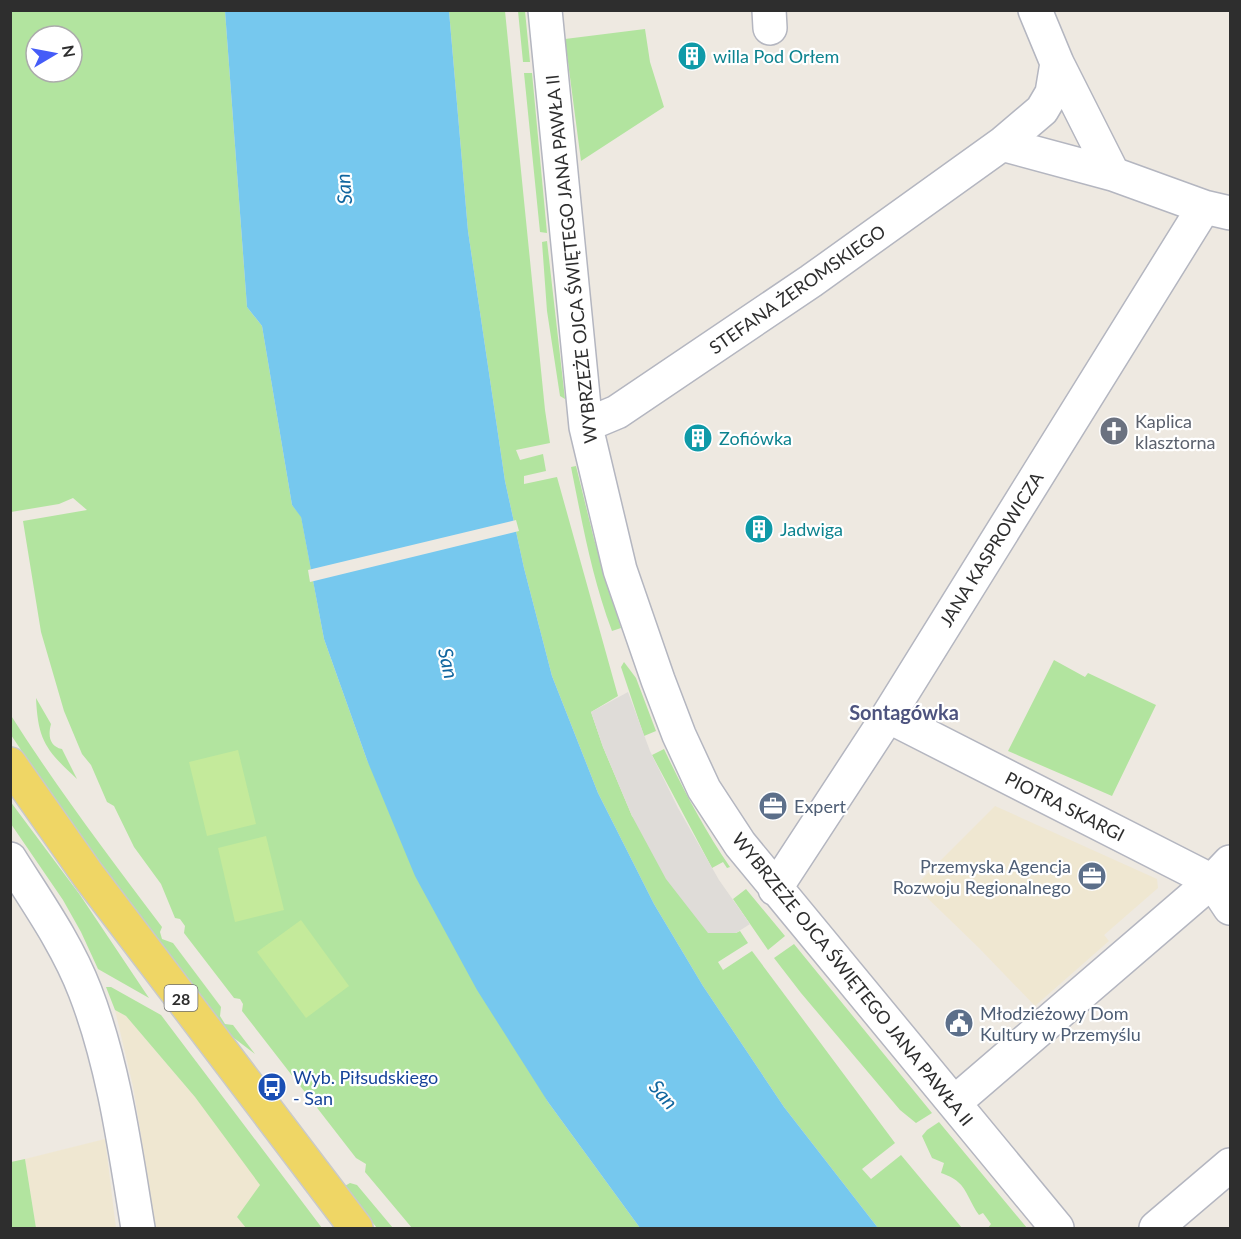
<svg xmlns="http://www.w3.org/2000/svg" width="1241" height="1239" viewBox="0 0 1241 1239" font-family="Lato,sans-serif">
<rect width="100%" height="100%" fill="#eee9e1"/>
<path fill="#efe7d1" d="M995,806L1157,879L1158,888L1104,935L1109,941L1035,1006L979,948L915,886Z
M115,1010L126,1016L195,1097L261,1185L237,1217L246,1228H154L149,1186L133,1086Z
M105,1139L116,1228H36L25,1159Z"/>
<path fill="#b2e49f" fill-rule="evenodd" d="M11,11H225L247,307L262,326L292,505L301,516L324,639L367,760L548,1102L640,1228H412L365,1172L366,1164L356,1158L242,1011L243,1004L240,999L234,998L184,933L185,926L180,919L175,918L161,884L134,847L114,806L107,802L91,765L82,754L64,711L41,632L23,521L87,510L73,498L59,504L11,512ZM36,36H72V72H36Z
M449,11H505L545,410L550,443L516,450L520,460L543,454L546,471L524,476V484L557,477L618,696L591,712L603,747L632,816L736,933L740,931L748,943L718,962L723,970L752,951L895,1143L862,1169L871,1179L901,1155L962,1228H878L784,1107L703,986L654,904L598,793L552,676L524,568L505,481L468,231Z
M518,11H525L530,62H523Z
M645,29L650,62L664,107L581,161L565,39Z
M524,73H532L547,233L540,232Z
M547,241L565,399L560,396L547,311L542,242Z
M576,466L594,539L621,628L612,631C592,578 582,522 571,467Z
M1054,660L1085,677L1088,673L1156,705L1112,796L1008,751Z
M624,662L636,678L656,731L644,736L621,667Z
M36,698L51,724C48,735 49,746 62,749L77,779C46,750 38,741 36,698Z
M10,714C57,788 109,857 162,927L160,932L162,939L173,943L221,1007L220,1016L225,1024L233,1025L255,1054L226,1032L62,811L11,735Z
M664,749C684,791 704,829 730,867L727,868L723,862L712,868L652,755Z
M10,801L80,895L149,998L98,969L81,932L63,900L11,824Z
M746,889L785,936L768,950L733,899Z
M794,944L932,1113L916,1123L900,1110L801,993L774,958Z
M106,987H111L161,1015L322,1228H246L237,1217L260,1185L195,1097L126,1016L115,1010Z
M939,1122L1027,1228H988L991,1224L983,1213L979,1215C971,1205 967,1189 958,1182C954,1178 947,1175 941,1173L944,1163L932,1158L922,1136L927,1130Z
M25,1159L36,1228H11V1162Z
M350,1183L357,1185L393,1228H377L343,1187Z"/>
<path fill="#c4ea9b" d="M238,750L256,824L207,836L189,762Z
M266,836L284,910L235,922L218,848Z
M301,920L349,986L306,1018L257,952Z"/>
<path fill="#dfdcd8" d="M628,692L650,751L678,808L719,880L750,924L736,933H708L666,879L632,816L603,747L591,712Z"/>
<path fill="#76c8ee" d="M225,11H449L468,231L505,481L524,568L552,676L598,793L654,904L703,986L784,1107L878,1228H640L548,1102L477,990L415,876L367,760L324,639L301,517L292,505L262,326L247,307Z"/>
<path fill="#eee9e1" d="M516,520L519,531L310,582L308,570Z"/>
<g fill="none" stroke-linecap="round" stroke-linejoin="round">
<g stroke="#b4b6c0" stroke-width="36">
<path id="minor" d="M545,10L586,427L620,570L658,680L679,735L704,789L740,844L1057,1228
M769,10L770,28
M1035,10L1057,63L1113,174
M1002,144L1113,174L1204,207L1230,213
M586,425L617,412L811,281L1002,144L1042,110L1052,93L1057,63
M888,716L1212,881L1230,908
M10,859C37,902 67,944 85,991C114,1066 125,1149 138,1228
M775,889L888,716L1204,207
M954,1103L1212,881L1230,862
M1156,1228L1230,1165"/>
</g>
<g stroke="#c9c9c9" stroke-width="36">
<path id="major" d="M10,764L88,875L356,1228"/>
</g>
<use href="#minor" stroke="#fff" stroke-width="33"/>
<use href="#major" stroke="#efd665" stroke-width="33"/>
</g>
<defs>
<g id="building-disc" transform="scale(1.5)"><circle r="9.5" fill="#0f9aa8" stroke="#fff"/><path d="M-4-6H4V6H1V3H-1V6H-4ZM-2.5-4.3h1.7v1.8h-1.7ZM.8-4.3h1.7v1.8H.8ZM-2.5-1h1.7V.8h-1.7ZM.8-1h1.7V.8H.8Z" fill="#fff"/></g>
<g id="church-disc" transform="scale(1.5)"><circle r="9.5" fill="#6b7280" stroke="#fff"/><path d="M-1.2-6h2.4v3.5h3.3v2.4h-3.3V6h-2.4V-.1h-3.3v-2.4h3.3Z" fill="#fff"/></g>
<g id="office-disc" transform="scale(1.5)"><circle r="9.5" fill="#5c6f8a" stroke="#fff"/><path d="M-6-3h4V-5.5h4V-3h4V5H-6ZM-1-4.5V-3h2v-1.5ZM-6 0V1H6V0Z" fill="#fff"/></g>
<g id="civic-disc" transform="scale(1.5)"><circle r="9.5" fill="#5c6f8a" stroke="#fff"/><path d="M-.6-6.5H3V-4.5H.6V-3L4-1V1h2V6H-6V1h2V-1L-.6-3ZM-1.2 2.5V6h2.4V2.5Z" fill="#fff"/></g>
<g id="bus-disc" transform="scale(1.5)"><circle r="9.5" fill="#1a4fb4" stroke="#fff"/><path d="M-5-6H5V4H4V6H2V4H-2V6H-4V4H-5ZM-3.5-4V0h7V-4ZM-3.5 1.2v1.5H-2V1.2ZM2 1.2v1.5H3.5V1.2Z" fill="#fff"/></g>
</defs>
<g fill-rule="evenodd">
<use href="#building-disc" x="692" y="56"/>
<use href="#church-disc" x="1114" y="431"/>
<use href="#building-disc" x="698" y="438"/>
<use href="#building-disc" x="759" y="529"/>
<use href="#office-disc" x="773" y="806"/>
<use href="#office-disc" x="1092" y="876"/>
<use href="#civic-disc" x="959" y="1023"/>
<use href="#bus-disc" x="272" y="1087"/>
</g>
<g text-anchor="middle" dominant-baseline="central" stroke-width="4.5" stroke-linejoin="round" paint-order="stroke">
<rect fill="#fff" stroke="#6d6d6d" stroke-width="1.5" x="164.5" y="985" width="33" height="26" rx="4.5"/>
<g font-size="16" font-weight="bold" fill="#2e2e2e">
<text x="181" y="998">28</text>
</g>
<g font-size="18" fill="#0d838f" stroke="#fff" text-anchor="start">
<text x="713" y="56">willa Pod Orłem</text>
<text x="719" y="438">Zofiówka</text>
<text x="780" y="529">Jadwiga</text>
</g>
<g font-size="18" fill="#2e2e2e" stroke="#fff">
<text transform="translate(571 259) rotate(-96)">WYBRZEŻE OJCA ŚWIĘTEGO JANA PAWŁA II</text>
<text transform="translate(797 289) rotate(-35)">STEFANA ŻEROMSKIEGO</text>
<text transform="translate(991 549) rotate(-58)">JANA KASPROWICZA</text>
<text transform="translate(1065 806) rotate(27)">PIOTRA SKARGI</text>
<text transform="translate(853 979) rotate(51)">WYBRZEŻE OJCA ŚWIĘTEGO JANA PAWŁA II</text>
</g>
<g font-size="18" fill="#5b616d" stroke="#fff" text-anchor="start">
<text x="1135" y="421">Kaplica<tspan x="1135" dy="21">klasztorna</tspan></text>
</g>
<g font-size="18" fill="#4e5e75" stroke="#fff" text-anchor="start">
<text x="794" y="806">Expert</text>
<text x="1071" y="866" text-anchor="end">Przemyska Agencja<tspan x="1071" dy="21">Rozwoju Regionalnego</tspan></text>
<text x="980" y="1013">Młodzieżowy Dom<tspan x="980" dy="21">Kultury w Przemyślu</tspan></text>
</g>
<g font-size="18" fill="#164399" stroke="#fff" text-anchor="start">
<text x="293" y="1077">Wyb. Piłsudskiego<tspan x="293" dy="21">- San</tspan></text>
</g>
<g font-size="20" font-style="italic" fill="#10669f" stroke="#fff">
<text transform="translate(343 189) rotate(-95)">San</text>
<text transform="translate(449 663) rotate(77)">San</text>
<text transform="translate(664 1094) rotate(49)">San</text>
</g>
<g font-size="20" font-weight="bold" fill="#4e547f" stroke="#fff">
<text x="904" y="712">Sontagówka</text>
</g>
</g>
<rect width="1241" height="1239" fill="none" stroke="#2e2e2e" stroke-width="24"/>
<g transform="translate(54 54) rotate(80)"><circle r="28" fill="#ffffff" stroke="#ababab" stroke-width="1.5"/>
<path d="M0-4.5L10 22L0 15L-10 22Z" fill="#455cf8"/>
<text y="-9" font-size="16" font-weight="bold" text-anchor="middle" fill="#2e2e2e">N</text>
</g>
</svg>
